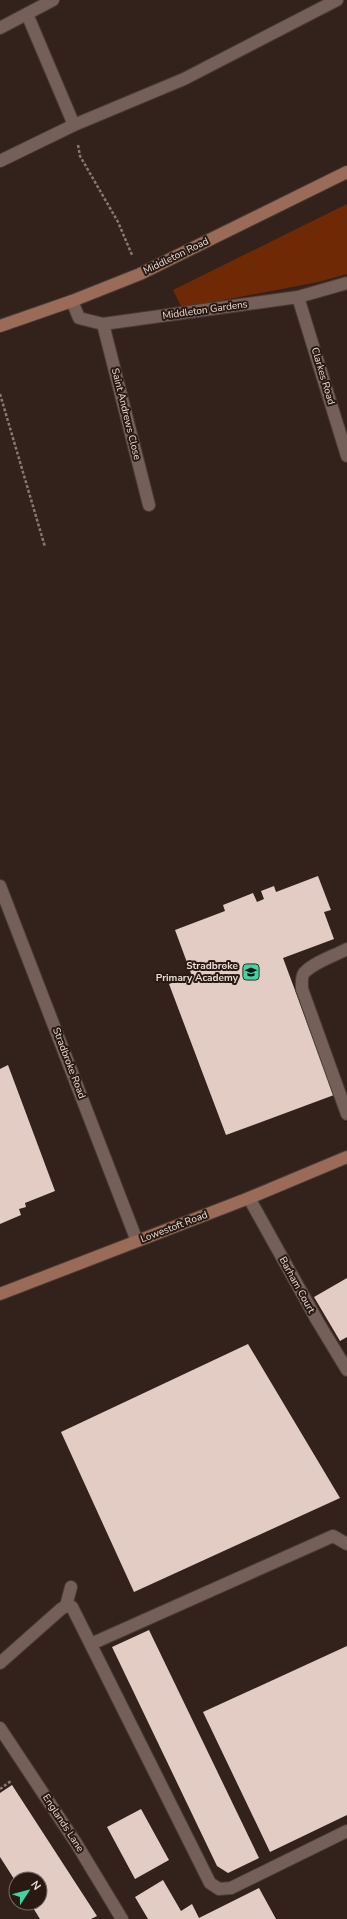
<svg xmlns="http://www.w3.org/2000/svg" width="347" height="1919" viewBox="0 0 347 1919" font-family="'Nunito Sans',sans-serif">
<rect width="100%" height="100%" fill="#33221b"/>
<path fill="#6f2a05" d="M347,204V274L318,282L182,308L173,290Z"/>
<path fill="#e3ccc3" d="M318,876L331,910L324,912L334,939L283,958L334,1095L226,1135L169,984L192,976L175,930L225,911L223,905L253,893L257,902L264,899L261,891L274,886L276,892Z
M8,1065L55,1191L25,1203L26,1207L19,1209L21,1215L0,1224V1069Z
M347,1278V1337L340,1341L314,1297Z
M248,1344L340,1498L134,1592L61,1432Z
M149,1630L259,1858L228,1873L217,1866L112,1647Z
M347,1646V1815L270,1852L203,1712Z
M12,1785L97,1916L91,1919H40L30,1903H40V1879H16V1882L0,1857V1793Z
M141,1809L169,1860L135,1879L107,1827Z
M163,1880L181,1911L192,1904L199,1918L259,1888L276,1919H148L135,1897Z"/>
<g fill="none" stroke-linecap="round" stroke-linejoin="round">
<g stroke="#4b3d37" stroke-width="14">
<path id="lane" d="M27,14L74,125
M0,161L74,125L184,79L337,0
M103,324L149,505
M347,949C334,956 314,962 304,973C301,977 302,984 302,989L347,1114
M66,1606L71,1587
M91,1644L333,1536L347,1544
M0,1663L61,1609L66,1606L72,1607L210,1883L219,1889L231,1888L347,1831"/>
</g>
<g stroke="#4b3d37" stroke-width="14">
<path id="street" d="M0,28L53,0
M298,297L347,456
M72,301L79,318L103,324L298,297L347,283
M0,886L137,1241
M249,1198L318,1322L347,1370
M0,1728L76,1843L122,1919"/>
</g>
<g stroke="#4b3d37" stroke-width="14">
<path id="secondary" d="M0,326L72,301L140,274L347,172
M0,1294L249,1198L347,1157"/>
</g>
<path stroke="#877872" stroke-width="2.5" stroke-dasharray="3 2" stroke-linecap="butt" d="M78,145L80,156L118,222L132,255
M0,394L45,547
M0,1789L11,1781"/>
<use href="#lane" stroke="#746058" stroke-width="12"/>
<use href="#street" stroke="#746058" stroke-width="12"/>
<use href="#secondary" stroke="#9a6b57" stroke-width="12"/>
</g>
<defs>
<g id="school-square" transform="scale(0.9)"><rect x="-9" y="-9" width="18" height="18" rx="4" fill="#42d4a0" stroke="#291912"/><path d="M0-5L7-2L0 1L-7-2ZM-4 1L0 2.5L4 1V4Q0 6-4 4Z" fill="#111"/></g>
</defs>
<g fill-rule="evenodd">
<use href="#school-square" x="251" y="972"/>
</g>
<g text-anchor="middle" dominant-baseline="central" stroke-width="4" stroke-linejoin="round" paint-order="stroke">
<g font-size="10" fill="#e8dcd7" stroke="#291912">
<text transform="translate(176 256) rotate(-26)">Middleton Road</text>
<text transform="translate(205 310) rotate(-8)">Middleton Gardens</text>
<text transform="translate(323 376) rotate(73)">Clarkes Road</text>
<text transform="translate(126 414) rotate(76)">Saint Andrews Close</text>
<text transform="translate(69 1063) rotate(69)">Stradbroke Road</text>
<text transform="translate(174 1227) rotate(-21)">Lowestoft Road</text>
<text transform="translate(297 1285) rotate(61)">Barham Court</text>
<text transform="translate(63 1823) rotate(57)">Englands Lane</text>
</g>
<g font-size="10" font-weight="bold" fill="#e8dcd7" stroke="#291912" text-anchor="end">
<text x="238" y="966">Stradbroke<tspan x="238" dy="12">Primary Academy</tspan></text>
</g>
</g>
<g transform="translate(28 1891) rotate(54)"><circle r="19" fill="#291912" stroke="#756761"/>
<path d="M0-3L7 15L0 10L-7 15Z" fill="#42d4a0"/>
<text y="-6" font-size="11" font-weight="bold" text-anchor="middle" fill="#e8dcd7">N</text>
</g>
</svg>
